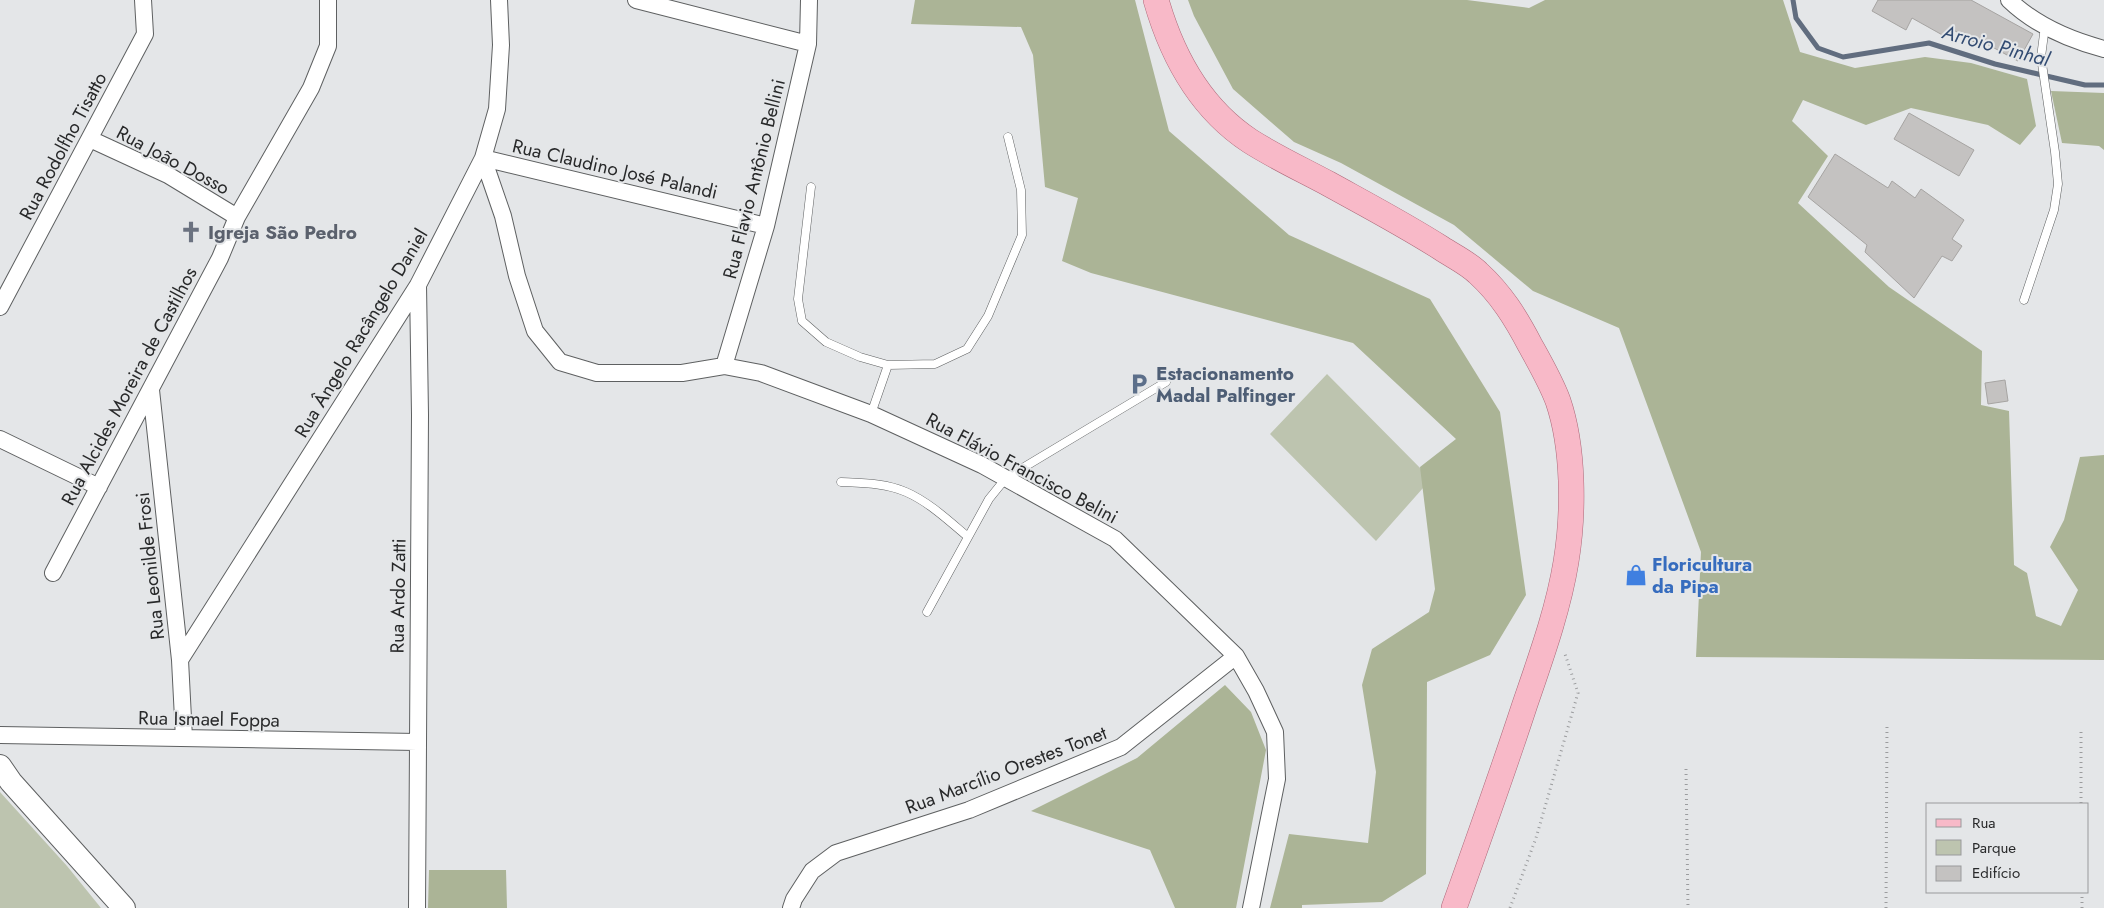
<svg xmlns="http://www.w3.org/2000/svg" width="2104" height="908" viewBox="0 0 2104 908" font-family="Jost,sans-serif">
<rect width="100%" height="100%" fill="#e4e6e8"/>
<path fill="#bdc4af" d="M1327,374L1431,479L1376,541L1270,434Z
M0,792L67,866L101,908H0Z"/>
<path fill="#abb496" d="M915,0H1135L1169,131L1289,235L1430,299L1500,412L1526,595L1490,655L1427,682L1426,874L1382,902L1302,905V908H1270L1289,834L1368,843L1376,772L1362,685L1372,649L1429,612L1435,589L1420,467L1456,439L1353,343L1091,273L1062,261L1078,198L1045,187L1033,55L1021,27L911,24Z
M1188,0H1467L1529,8L1545,0H1783L1800,52L1855,68L1925,57L1971,63L2027,79L2036,126L2020,145L1988,125L1911,108L1866,125L1803,100L1792,121L1828,156L1798,203L1889,287L1982,351L1981,405L2009,411L2014,565L2027,573L2036,616L2061,626L2078,590L2050,547L2064,520L2080,457L2104,455V660L1696,657L1701,552L1619,328L1533,291L1454,225L1341,163L1294,142L1233,89L1194,16Z
M2051,91L2104,93V150L2099,146L2062,143Z
M1225,685L1251,712L1266,750L1236,908H1175L1150,850L1031,811L1137,758Z
M429,870H506L507,908H428Z"/>
<g fill="none" stroke-linecap="round" stroke-linejoin="round">
<path stroke="#616d7f" stroke-width="5" d="M1793,0L1796,18L1818,48L1843,57L1929,43L1995,64L2085,85H2104"/>
</g>
<path fill="#c4c2c1" stroke="#a6a4a2" d="M1878,0H1971L2033,34L2018,61L1985,43L1983,47L1950,28L1946,37L1912,18L1906,30L1872,11Z
M1909,113L1974,150L1959,176L1894,139Z
M1835,154L1888,188L1892,181L1915,198L1921,189L1964,220L1952,239L1962,246L1952,261L1942,256L1914,298L1865,252L1867,245L1808,197Z
M2005,380L2008,401L1988,404L1985,383Z"/>
<g fill="none" stroke-linecap="round" stroke-linejoin="round">
<g stroke="#5e6061" stroke-width="9">
<path id="lane" d="M811,187L798,299L802,321L826,342L860,357L888,365L935,364L967,349L988,316L1022,235L1021,190L1008,137
M2024,300L2054,210L2058,184L2055,152L2041,57L2045,26
M871,414L888,365
M841,482C863,483 886,483 906,492C929,502 949,521 968,537
M927,612L989,499L1006,478L1166,382"/>
</g>
<g stroke="#5e6061" stroke-width="18">
<path id="street" d="M636,0L808,44
M2009,0C2035,25 2070,40 2104,49
M90,139L168,175L237,217
M483,158L503,216L517,276L535,331L560,362L597,373H682L724,366L761,373L871,414L982,465L1115,539L1236,656L1256,691L1275,732L1277,779L1251,908
M483,158L766,226
M0,307L145,34L143,0
M724,366L766,226L808,44L809,0
M151,390L180,660L184,738
M0,439L99,487
M53,573L220,258L237,217L311,88L328,46V0
M180,660L418,285L483,158L497,109L501,45L499,0
M0,735L417,742
M417,908L420,415L418,285
M791,908L794,899L812,871L836,853L969,810L1121,747L1236,656"/>
</g>
<g stroke="#5e6061" stroke-width="24">
<path id="secondary" d="M0,766L11,782L124,908"/>
</g>
<g stroke="#ac6879" stroke-width="26">
<path id="primary" d="M1156,0C1172,56 1200,108 1250,141C1275,157 1303,170 1329,184C1367,205 1405,225 1441,248C1453,256 1468,263 1478,273C1501,294 1516,318 1530,345C1540,363 1551,382 1558,401C1574,448 1574,513 1566,562C1558,611 1540,660 1524,707C1502,774 1478,841 1454,908"/>
</g>
<path stroke="#9b9c9e" stroke-width="3" stroke-dasharray="1 4" stroke-linecap="butt" d="M2081,732V804
M1686,769L1688,908
M2082,892V908
M1510,908L1536,838L1578,693L1564,651
M1886,908L1887,724"/>
<use href="#lane" stroke="#fff" stroke-width="8"/>
<use href="#street" stroke="#fff" stroke-width="16"/>
<use href="#secondary" stroke="#fff" stroke-width="22"/>
<use href="#primary" stroke="#f8b9c8" stroke-width="25"/>
</g>
<defs>
<g id="church-bare" transform="scale(1.725)"><path d="M-1.2-6h2.4v3.5h3.3v2.4h-3.3V6h-2.4V-.1h-3.3v-2.4h3.3Z" fill="#6b7280" stroke="#e4e6e8" stroke-width="2.5" paint-order="stroke"/></g>
<g id="parking-bare" transform="scale(1.725)"><path d="M-3.5-5.5H1a3.5 3.5 0 0 1 0 7H-1V5.5H-3.5ZM-1-3.4V-.6H.8a1.4 1.4 0 0 0 0-2.8Z" fill="#5c6f8a" stroke="#e4e6e8" stroke-width="2.5" paint-order="stroke"/></g>
<g id="shop-bare" transform="scale(1.725)"><path d="M-5-2.5h2.3a2.7 3.5 0 0 1 5.4 0H5L5.5 6h-11ZM-1.5-2.5h3a1.5 2.3 0 0 0-3 0Z" fill="#3f7fe0" stroke="#e4e6e8" stroke-width="2.5" paint-order="stroke"/></g>
</defs>
<g fill-rule="evenodd">
<use href="#church-bare" x="191" y="232"/>
<use href="#parking-bare" x="1139" y="384"/>
<use href="#shop-bare" x="1636" y="575"/>
</g>
<g text-anchor="middle" dominant-baseline="central" stroke-width="4" stroke-linejoin="round" paint-order="stroke">
<g font-size="19" fill="#28292a" stroke="#e4e6e8">
<text transform="translate(63 146) rotate(-62)">Rua Rodolfho Tisatto</text>
<text transform="translate(173 160) rotate(28)">Rua João Dosso</text>
<text transform="translate(615 169) rotate(13)">Rua Claudino José Palandi</text>
<text transform="translate(754 179) rotate(-76)">Rua Flavio Antônio Bellini</text>
<text transform="translate(361 333) rotate(-59)">Rua Ângelo Racângelo Daniel</text>
<text transform="translate(129 386) rotate(-62)">Rua Alcides Moreira de Castilhos</text>
<text transform="translate(1022 468) rotate(28)">Rua Flávio Francisco Belini</text>
<text transform="translate(150 566) rotate(-96)">Rua Leonilde Frosi</text>
<text transform="translate(398 596) rotate(-89)">Rua Ardo Zatti</text>
<text transform="translate(209 719) rotate(1)">Rua Ismael Foppa</text>
<text transform="translate(1006 770) rotate(-21)">Rua Marcílio Orestes Tonet</text>
</g>
<g font-size="19" font-weight="bold" fill="#5b616d" stroke="#e4e6e8" text-anchor="start">
<text x="208" y="232">Igreja São Pedro</text>
</g>
<g font-size="19" font-weight="bold" fill="#4e5e75" stroke="#e4e6e8" text-anchor="start">
<text x="1156" y="373">Estacionamento<tspan x="1156" dy="22">Madal Palfinger</tspan></text>
</g>
<g font-size="19" font-weight="bold" fill="#366cbe" stroke="#e4e6e8" text-anchor="start">
<text x="1652" y="564">Floricultura<tspan x="1652" dy="22">da Pipa</tspan></text>
</g>
<g font-size="20" font-style="italic" fill="#324b72" stroke="#e4e6e8">
<text transform="translate(1996 46) rotate(15)">Arroio Pinhal</text>
</g>
</g>
<rect x="1926" y="803" width="162" height="90" fill="#e4e6e8" stroke="#999a9c"/>
<rect x="1936" y="819" width="25" height="8" fill="#f8b9c8" stroke="#999a9c"/>
<text x="1972" y="828" font-size="15" fill="#28292a">Rua</text>
<rect x="1936" y="840" width="25" height="15" fill="#bdc4af" stroke="#999a9c"/>
<text x="1972" y="853" font-size="15" fill="#28292a">Parque</text>
<rect x="1936" y="866" width="25" height="15" fill="#c4c2c1" stroke="#999a9c"/>
<text x="1972" y="878" font-size="15" fill="#28292a">Edifício</text>
</svg>
